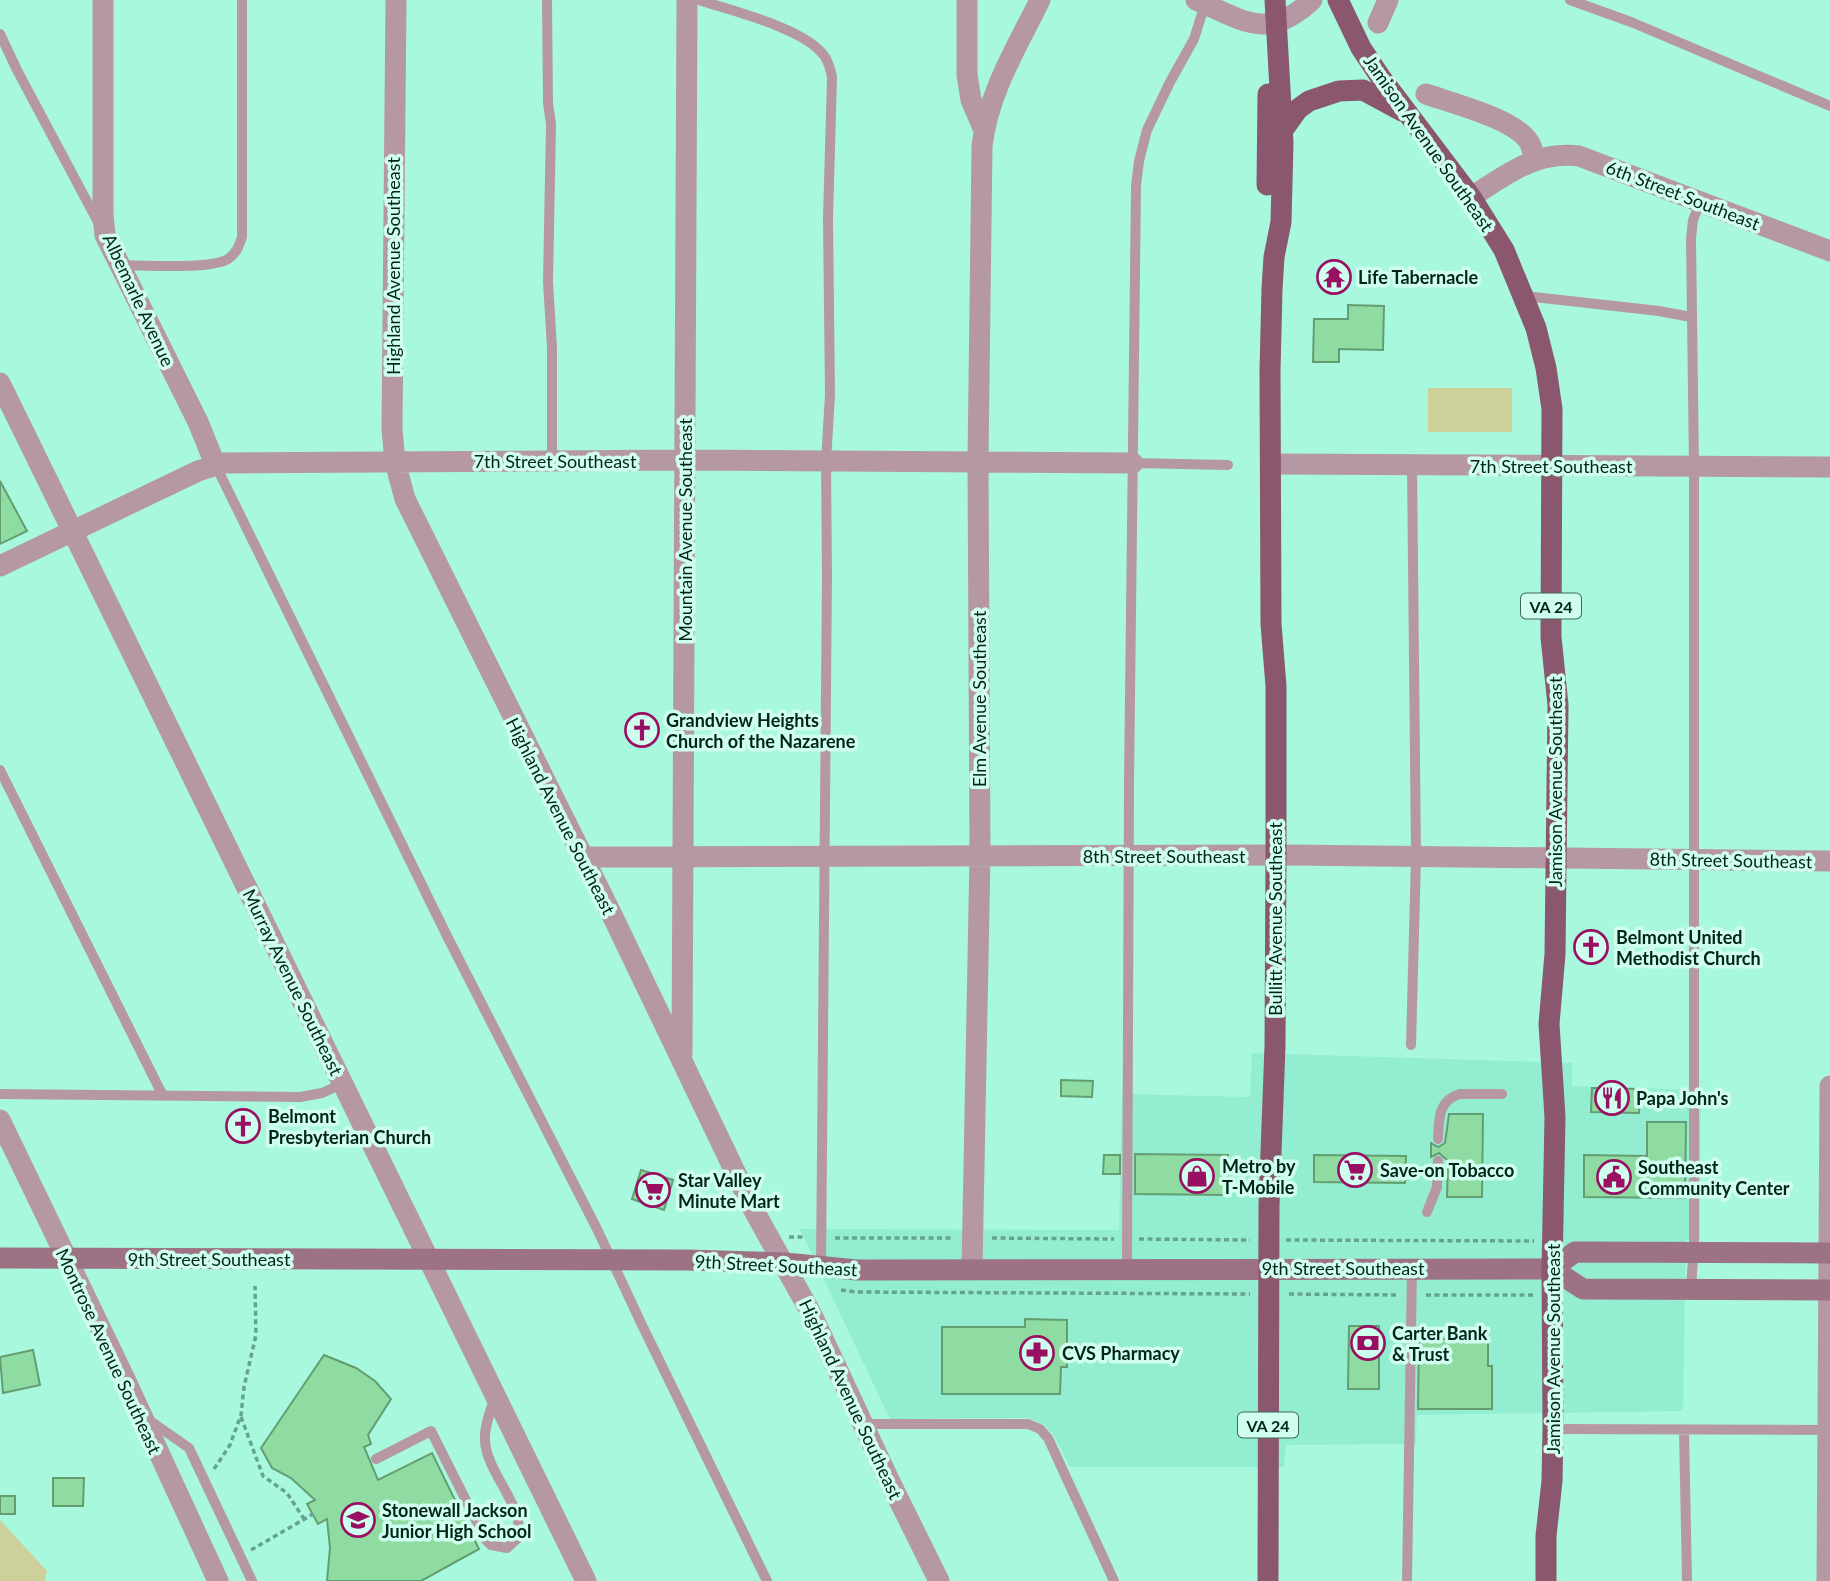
<svg xmlns="http://www.w3.org/2000/svg" width="1830" height="1581" viewBox="0 0 1830 1581" font-family="Lato,sans-serif">
<rect width="100%" height="100%" fill="#a8f8de"/>
<path fill="#93eed1" d="M1252,1053L1572,1063V1086L1701,1090L1700,1240H1686L1683,1411L1417,1415L1416,1444L1286,1445L1284,1467H1070L1053,1434L1044,1424L1027,1418L890,1419L800,1229L1119,1230L1122,1094L1250,1097Z"/>
<path fill="#cdd199" d="M1428,388H1512V432H1428Z
M0,1520L47,1571L45,1581H0Z"/>
<path fill="#8fdca3" stroke="#649d72" stroke-width="2" d="M1348,305L1384,306L1383,350L1339,349V362H1313L1314,319H1348Z
M0,481L27,531L0,544Z
M1061,1080L1093,1081L1092,1097L1061,1096Z
M1592,1088L1640,1089L1639,1113L1591,1112Z
M1449,1114H1483L1482,1197H1447L1448,1161L1439,1153L1431,1157V1143L1438,1147L1445,1143Z
M1647,1122H1686L1685,1198L1584,1197V1155L1647,1156Z
M1135,1154L1228,1155L1227,1195L1135,1194Z
M1104,1155H1120V1174H1103Z
M1314,1155L1406,1156L1405,1183L1314,1182Z
M641,1170L673,1180L664,1210L632,1199Z
M1025,1319L1067,1320V1367H1061L1060,1394H942V1327H1025Z
M1349,1326H1379V1389H1348Z
M1419,1339H1488V1366H1492V1409H1418Z
M33,1350L40,1385L3,1393L0,1357Z
M324,1355L356,1368L375,1381L391,1399L368,1435L371,1444L364,1447L378,1480L432,1453L479,1549L421,1581H327L330,1548L327,1519L318,1524L307,1504L315,1500L291,1478L272,1468L261,1448Z
M53,1478H84L83,1506H53Z
M0,1496H15V1514H0Z"/>
<g fill="none" stroke-linecap="round" stroke-linejoin="round">
<path stroke="#65a28f" stroke-width="3.5" stroke-dasharray="5 3.5" stroke-linecap="butt" d="M789,1237H806
M835,1238H953
M992,1238L1114,1239
M1139,1239L1250,1240
M1286,1240L1534,1241
M841,1290L857,1292L1250,1294
M1289,1294L1397,1295
M1426,1295H1533
M241,1417L263,1476L287,1493L304,1519
M214,1469L230,1445L241,1415L244,1387L256,1335L255,1286
M251,1550L313,1514"/>
<path stroke="#b698a4" stroke-width="10" d="M547,0L548,103L551,124L548,282L552,348V461
M699,0C732,11 799,27 821,52C828,59 830,68 832,77L828,218L830,395L826,461L827,576L821,1266
M1570,0L1631,22L1830,106
M0,34L17,70L99,224
M119,265C143,265 210,270 228,259C236,254 239,246 242,237V0
M1525,296L1659,311L1691,317
M1133,463L1228,465
M215,464L447,936L597,1229L642,1325L767,1581
M0,770L162,1094
M1411,1045L1416,857L1412,465
M0,1094L300,1097L322,1093L342,1084
M1438,1139C1439,1119 1438,1100 1460,1094H1502
M1427,1212L1437,1187L1438,1161
M1127,1269L1129,783L1136,186L1139,161L1147,130L1170,82L1194,39L1205,4
M1691,1289L1694,1242V467L1691,239L1693,220L1700,202
M146,1418L189,1448L252,1581
M863,1424H1028L1040,1429L1048,1438L1114,1581
M1553,1429L1828,1430
M1684,1430L1687,1581
M376,1459L431,1431L486,1540L491,1545L507,1548L518,1538C525,1505 486,1473 485,1440C484,1425 491,1410 495,1397
M1407,1581L1412,1268"/>
<path stroke="#b698a4" stroke-width="21" d="M103,0V215L105,235L198,422L215,464
M396,0L392,429L395,462L405,499L613,917L752,1207L811,1313L890,1482L939,1581
M967,0V75L971,100L984,130
M1196,0C1243,20 1267,42 1312,0
M1378,23L1388,0
M1426,94C1452,103 1510,118 1527,139C1532,145 1533,152 1534,159
M1471,197C1508,174 1534,151 1579,156L1830,251
M0,383L586,1581
M1271,464L1830,467
M0,566L198,471L223,463L686,460L1133,463
M582,857L1289,855L1830,861
M682,1055L687,0
M0,1120L125,1379L218,1581
M972,1269L980,856L978,461L982,146C988,93 1017,47 1040,0
M1827,1581L1830,1086"/>
<path stroke="#9d7284" stroke-width="21" d="M0,1258L687,1260L785,1263L857,1270L1552,1269L1583,1289L1830,1290
M1552,1269L1575,1252L1830,1253"/>
<path stroke="#8a576e" stroke-width="21" d="M1338,0L1361,48L1381,78L1471,197L1504,250L1536,328L1546,368L1552,409L1551,637L1558,705L1555,954L1549,1024L1555,1117L1552,1269L1553,1429L1552,1481L1546,1536V1581
M1283,130L1298,109L1309,101L1339,91L1363,90L1402,111
M1267,185L1268,94
M1268,1581L1269,1206L1275,1046L1276,855V686L1271,624L1270,371L1272,289L1274,257L1281,222L1283,143L1275,0"/>
</g>
<defs>
<g id="temple-ring" transform="scale(1.75)"><circle r="9.5" fill="#d0feee" stroke="#990f62" stroke-width="1.5"/><path d="M0-6L5-2H3V0L6.5 2.5H4V6H1.5V3h-3V6H-4V2.5H-6.5L-3 0V-2H-5Z" fill="#990f62"/></g>
<g id="church-ring" transform="scale(1.75)"><circle r="9.5" fill="#d0feee" stroke="#990f62" stroke-width="1.5"/><path d="M-1.2-6h2.4v3.5h3.3v2.4h-3.3V6h-2.4V-.1h-3.3v-2.4h3.3Z" fill="#990f62"/></g>
<g id="restaurant-ring" transform="scale(1.75)"><circle r="9.5" fill="#d0feee" stroke="#990f62" stroke-width="1.5"/><path d="M-5-6h1v4h1v-4h1v4h1v-4h1v5L-1.5 .5V6h-2V.5L-5-1ZM5-6V6H3V1.5H1.5Q1.5-4 5-6Z" fill="#990f62"/></g>
<g id="supermarket-ring" transform="scale(1.75)"><circle r="9.5" fill="#d0feee" stroke="#990f62" stroke-width="1.5"/><path d="M-6-5.5h2.5l.6 2H6L4.5 2H-2.5L-4.4-4H-6ZM-1.5 3.2a1.3 1.3 0 1 0 .1 0ZM3 3.2a1.3 1.3 0 1 0 .1 0Z" fill="#990f62"/></g>
<g id="shop-ring" transform="scale(1.75)"><circle r="9.5" fill="#d0feee" stroke="#990f62" stroke-width="1.5"/><path d="M-5-2.5h2.3a2.7 3.5 0 0 1 5.4 0H5L5.5 6h-11ZM-1.5-2.5h3a1.5 2.3 0 0 0-3 0Z" fill="#990f62"/></g>
<g id="civic-ring" transform="scale(1.75)"><circle r="9.5" fill="#d0feee" stroke="#990f62" stroke-width="1.5"/><path d="M-.6-6.5H3V-4.5H.6V-3L4-1V1h2V6H-6V1h2V-1L-.6-3ZM-1.2 2.5V6h2.4V2.5Z" fill="#990f62"/></g>
<g id="bank-ring" transform="scale(1.75)"><circle r="9.5" fill="#d0feee" stroke="#990f62" stroke-width="1.5"/><path d="M-6-4H6V4H-6ZM0-2.3a2.3 2.3 0 1 0 0 4.6a2.3 2.3 0 1 0 0-4.6Z" fill="#990f62"/></g>
<g id="pharmacy-ring" transform="scale(1.75)"><circle r="9.5" fill="#d0feee" stroke="#990f62" stroke-width="1.5"/><path d="M-2-6h4v4h4v4h-4v4h-4v-4h-4v-4h4Z" fill="#990f62"/></g>
<g id="school-ring" transform="scale(1.75)"><circle r="9.5" fill="#d0feee" stroke="#990f62" stroke-width="1.5"/><path d="M0-5L7-2L0 1L-7-2ZM-4 1L0 2.5L4 1V4Q0 6-4 4Z" fill="#990f62"/></g>
</defs>
<g fill-rule="evenodd">
<use href="#temple-ring" x="1334" y="277"/>
<use href="#church-ring" x="642" y="730"/>
<use href="#church-ring" x="1591" y="947"/>
<use href="#restaurant-ring" x="1612" y="1098"/>
<use href="#church-ring" x="243" y="1126"/>
<use href="#supermarket-ring" x="1355" y="1170"/>
<use href="#shop-ring" x="1197" y="1176"/>
<use href="#civic-ring" x="1614" y="1177"/>
<use href="#supermarket-ring" x="653" y="1190"/>
<use href="#bank-ring" x="1368" y="1343"/>
<use href="#pharmacy-ring" x="1037" y="1353"/>
<use href="#school-ring" x="358" y="1520"/>
</g>
<g text-anchor="middle" dominant-baseline="central" stroke-width="7" stroke-linejoin="round" paint-order="stroke">
<g fill="#d0feee" stroke="#40655a" stroke-width="2">
<rect x="1521" y="593.5" width="60" height="25" rx="5"/>
<rect x="1238" y="1412.5" width="60" height="25" rx="5"/>
</g>
<g font-size="16" font-weight="bold" fill="#02241b">
<text x="1551" y="606">VA 24</text>
<text x="1268" y="1425">VA 24</text>
</g>
<g font-size="18" fill="#02241b" stroke="#d0feee">
<text transform="translate(1429 143) rotate(55)">Jamison Avenue Southeast</text>
<text transform="translate(1683 195) rotate(21)">6th Street Southeast</text>
<text transform="translate(393 266) rotate(-90)">Highland Avenue Southeast</text>
<text transform="translate(139 300) rotate(65)">Albemarle Avenue</text>
<text x="555" y="461">7th Street Southeast</text>
<text x="1551" y="466">7th Street Southeast</text>
<text transform="translate(685 530) rotate(-90)">Mountain Avenue Southeast</text>
<text transform="translate(979 699) rotate(-90)">Elm Avenue Southeast</text>
<text transform="translate(1555 782) rotate(-90)">Jamison Avenue Southeast</text>
<text transform="translate(561 816) rotate(63)">Highland Avenue Southeast</text>
<text x="1164" y="856">8th Street Southeast</text>
<text transform="translate(1731 860) rotate(1)">8th Street Southeast</text>
<text transform="translate(1275 919) rotate(-90)">Bullitt Avenue Southeast</text>
<text transform="translate(293 982) rotate(64)">Murray Avenue Southeast</text>
<text x="209" y="1259">9th Street Southeast</text>
<text transform="translate(776 1265) rotate(3)">9th Street Southeast</text>
<text x="1343" y="1268">9th Street Southeast</text>
<text transform="translate(1553 1349) rotate(-90)">Jamison Avenue Southeast</text>
<text transform="translate(109 1351) rotate(65)">Montrose Avenue Southeast</text>
<text transform="translate(851 1399) rotate(65)">Highland Avenue Southeast</text>
</g>
<g font-size="18" font-weight="bold" fill="#02241b" stroke="#d0feee" text-anchor="start">
<text x="1358" y="277">Life Tabernacle</text>
<text x="666" y="720">Grandview Heights<tspan x="666" dy="21">Church of the Nazarene</tspan></text>
<text x="1616" y="937">Belmont United<tspan x="1616" dy="21">Methodist Church</tspan></text>
<text x="1636" y="1098">Papa John's</text>
<text x="268" y="1116">Belmont<tspan x="268" dy="21">Presbyterian Church</tspan></text>
<text x="1222" y="1166">Metro by<tspan x="1222" dy="21">T-Mobile</tspan></text>
<text x="1638" y="1167">Southeast<tspan x="1638" dy="21">Community Center</tspan></text>
<text x="1380" y="1170">Save-on Tobacco</text>
<text x="678" y="1180">Star Valley<tspan x="678" dy="21">Minute Mart</tspan></text>
<text x="1392" y="1333">Carter Bank<tspan x="1392" dy="21">&amp; Trust</tspan></text>
<text x="1062" y="1353">CVS Pharmacy</text>
<text x="382" y="1510">Stonewall Jackson<tspan x="382" dy="21">Junior High School</tspan></text>
</g>
</g>
</svg>
